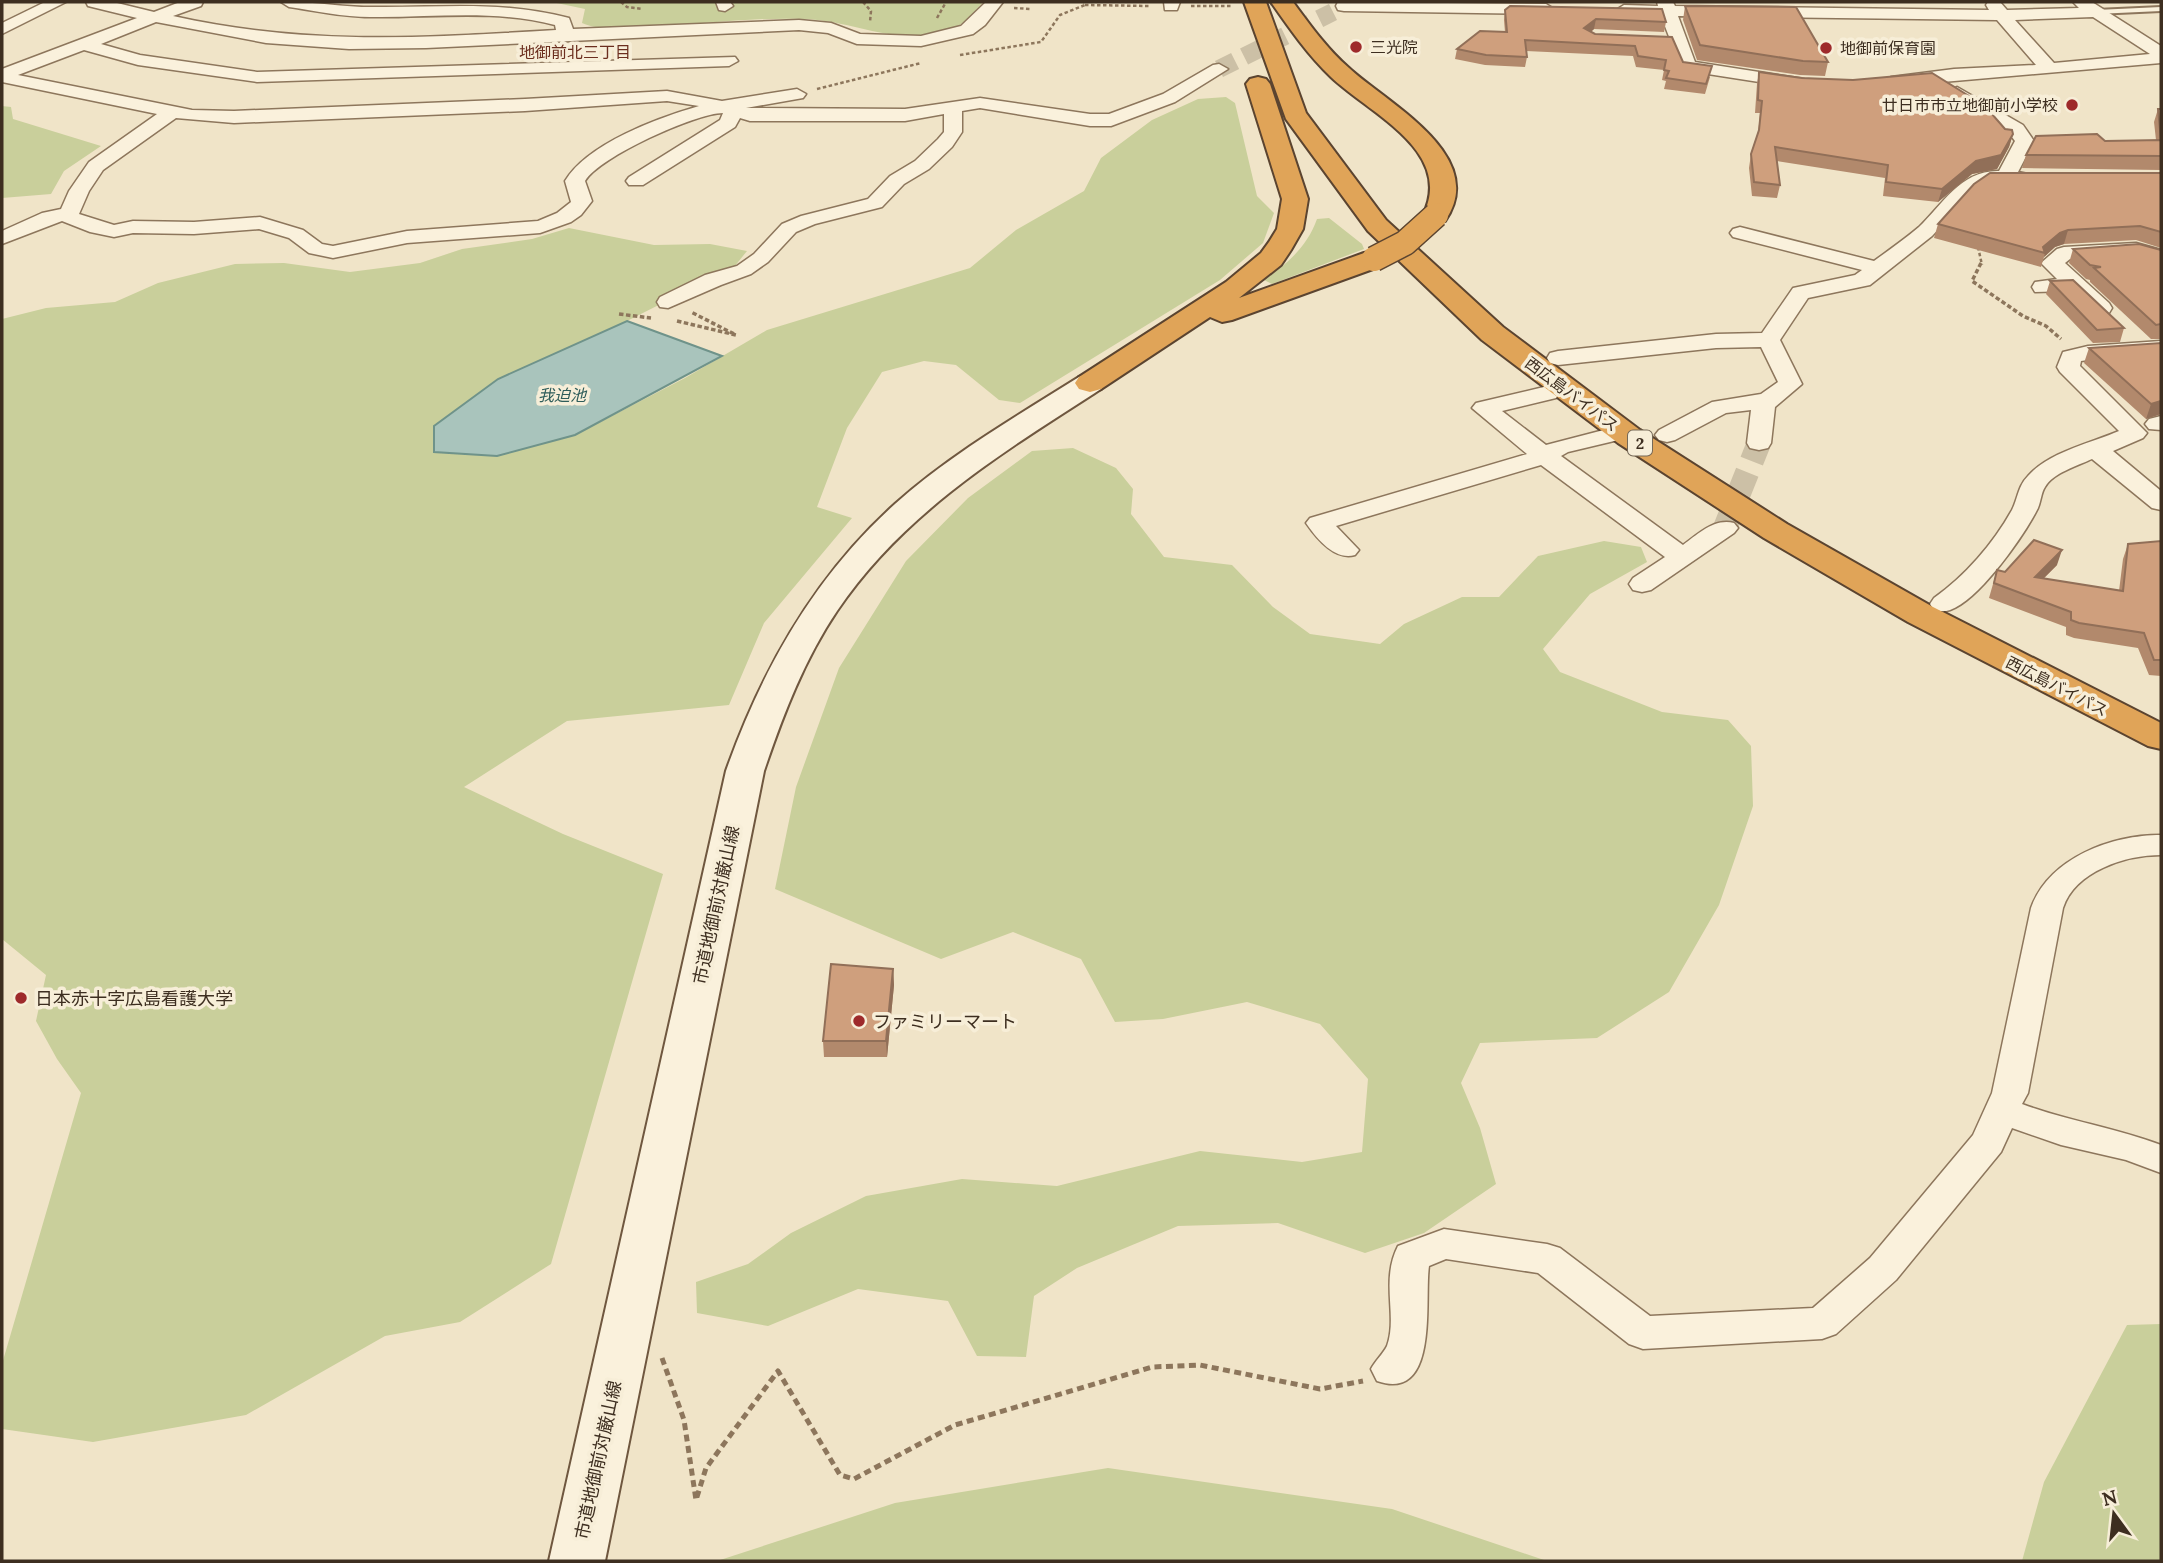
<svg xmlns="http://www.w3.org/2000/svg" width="2163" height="1563" viewBox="0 0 2163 1563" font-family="Lora,'Noto Sans JP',serif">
<rect width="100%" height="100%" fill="#f0e4c8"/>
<path fill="#c9cf9b" d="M552,2H983C969,18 959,30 937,34C884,42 853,21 805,19C754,17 702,24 650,27C629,28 602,32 582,23L585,9Z
M1226,97L1235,103L1257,196L1274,213L1263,243L1220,280L1020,403L999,400L956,365L924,361L882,372L847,428L817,507L852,518L764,623L729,705L567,721L464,787L563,834L663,874L551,1264L460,1322L385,1336L246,1415L93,1442L2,1429V1364L81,1093L57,1059L36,1021L46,975L2,939V319L46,308L115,302L158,283L235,264L284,263L350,272L420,263L462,249L532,239L569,228L654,245L710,244L747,251L734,267L627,321L498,379L497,456L575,435L685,378L767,330L970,268L1016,230L1084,191L1101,158L1152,120L1198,99Z
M2,106L11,107L13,119L101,146L64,171L51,194L2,198Z
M1329,218L1362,244L1364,249L1272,284L1264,280C1288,263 1307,247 1317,219Z
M1073,448L1116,468L1133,489L1131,514L1164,557L1232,565L1273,607L1310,634L1380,644L1404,624L1462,597H1499L1538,556L1604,541L1641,547L1647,562L1590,594L1543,649L1560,672L1662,712L1728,720L1751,746L1753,806L1719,905L1669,992L1597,1038L1480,1043L1461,1083L1480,1128L1496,1184L1424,1233L1365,1253L1278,1223L1178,1226L1077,1268L1034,1296L1026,1357L977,1356L948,1301L858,1289L768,1326L697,1313L696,1282L748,1264L791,1233L866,1196L962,1179L1057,1186L1200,1151L1302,1162L1362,1152L1368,1079L1320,1024L1247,1002L1163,1019L1115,1022L1081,959L1013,932L941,959L775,889L796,787L839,668L906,561L968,498L1032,451Z
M2161,1324V1561H2022L2044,1482L2127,1325Z
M1108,1468L1392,1509L1547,1561H717L895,1503Z"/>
<path fill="#a9c4bc" stroke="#6f938a" stroke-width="2" d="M627,321L722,356L575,435L497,456L434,452V426L498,379Z"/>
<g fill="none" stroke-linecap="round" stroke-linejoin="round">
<path stroke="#ccc0a6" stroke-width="18" stroke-dasharray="18 10" stroke-linecap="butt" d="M1219,69L1333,12"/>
<path stroke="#ccc0a6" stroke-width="24" stroke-dasharray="24 12" stroke-linecap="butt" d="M1725,528L1759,443"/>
<g stroke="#8d765c" stroke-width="4">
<path id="lane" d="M2161,7V11L2096,14L2092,12L2096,10Z"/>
</g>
<g stroke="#8d765c" stroke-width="3">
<path id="street" d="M45,2H66L2,34V23Z
M86,2H113L154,12L180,2H203L201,6L173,16C307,46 421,38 556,30L555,25C493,9 433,18 370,17C343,17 316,11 289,7L281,2C311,1 341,7 372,7C443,8 498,0 569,18L573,29L799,20L831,23L860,34L921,36L961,26L986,2H1003L985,25L973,34L921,46L857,44L828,33L799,30L426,48L349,49L266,43L156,22L101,44L140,55L257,72L735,57L738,61L729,66L257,82L138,65L84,50L18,75L192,110L234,111L525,99L667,91L722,101L797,89L806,94L803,98L746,108L905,109L980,98L1090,114H1109L1163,94L1213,65L1219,64L1228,69L1175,102L1111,126H1090L980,108L962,111V132L952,147L929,169L904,184L882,207L815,224L796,232L768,262L751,274L721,285L668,308L660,307L657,302L660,297L705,275L737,266L754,254L782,224L801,216L868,199L890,176L915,161L938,139L944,132V114L905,121H750L740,118L735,127L643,185H629L626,181L629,177L720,120L723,113C696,113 599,157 585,181L592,201L581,215L571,222L540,233L407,243L333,258L309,253L289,238L259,229L194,234L133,233L114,237L90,232L62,221L2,244V231L42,213L61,209L69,191L89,162L157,114L2,82V69L137,18L88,6ZM667,101L699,106C658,118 588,143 565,181L571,202L557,213L538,221L407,231L333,246L322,244L303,230L260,217L194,222L133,221L114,225L79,214L89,191L103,170L176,118L234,123L525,111Z
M716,2H730L733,6L725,11L719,10Z
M1164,2H1180L1177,10H1165Z
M1338,2L1546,4L1554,9L1546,14L1344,11L1338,10L1336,6Z
M1657,2H1673L1675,6L1989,10L1986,5L1988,2H2000L2007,10L2079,8L2073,2H2092L2161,46V63L1897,86L1888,81L1891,77L1954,69L2036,65L1997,20L1678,16L1695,62L1804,79L1807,83L1804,87L1798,88L1682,70L1661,16L1624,15L1616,10L1624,5L1658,6ZM2093,17L2150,54L2054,63L2015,20Z
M1957,87L2023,125L2034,141L2018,172L2028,174L2031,178L2021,184H1985L1969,196L1932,236L1870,285L1808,298L1780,340L1802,384L1775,407L1771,443L1768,448L1759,450L1750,448L1747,443L1751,410L1726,413L1675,440L1667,442L1659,440L1655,435L1659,430L1712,402L1761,394L1778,382L1761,347L1716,348L1558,365L1550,363L1547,358L1550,353L1558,351L1716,334L1762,333L1793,288L1855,275L1862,270L1733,237L1730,233L1733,229L1740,227L1874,261C1889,250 1905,239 1919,227C1943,204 1961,170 1999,171L2015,141L2009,133L1951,96L1948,92Z
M2136,243L2161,250V263L2135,255L2070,259L2065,263L2109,303L2112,308L2109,313H2093L2070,291L2035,292L2032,287L2035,282L2057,279L2041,263L2057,249L2064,247Z
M2161,341V355L2088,360L2081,361L2080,366L2147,433L2143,438L2113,451L2161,491V510L2152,508L2092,459C2077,466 2053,473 2045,487C2041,493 2041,501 2038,508C2024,536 1979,600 1950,610C1944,612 1939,611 1934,610L1930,604L1934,598C1965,576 1993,544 2012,510C2018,498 2018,486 2028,476C2049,452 2091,443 2119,431L2060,372L2057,367L2063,352L2088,346Z
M1548,386L1556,388L1560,393L1556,398L1502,411L1546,445L1623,425L1631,427L1635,432L1631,437L1568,452L1561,456L1683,545C1698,534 1714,518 1734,523L1738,528L1734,533L1651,590L1642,592L1633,590L1629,584L1633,578L1665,557L1541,465L1336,526L1359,550L1355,555C1335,561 1317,539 1306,523L1310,518L1527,454L1472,408L1476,403Z
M2161,416V430L2149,429L2145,424L2149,419Z
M2161,835V855C2126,855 2075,871 2063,908L2028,1093L2022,1104C2068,1121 2116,1128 2161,1145V1173L2126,1160L2061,1145L2012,1128L2001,1152L1896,1280L1836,1334L1822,1339L1643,1349L1629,1344L1538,1273L1446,1259L1429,1266C1424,1299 1440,1403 1377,1381L1371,1369C1375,1361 1383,1354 1387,1346C1398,1316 1380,1281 1398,1246L1444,1229L1547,1244L1560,1248L1650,1316L1813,1308L1870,1258L1973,1135L1992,1093L2031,908C2049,858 2111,835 2161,835Z"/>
</g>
<g stroke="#6f573f" stroke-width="4">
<path id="secondary" d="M1090,374L1101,377L1105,383L1101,389C1003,452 903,513 837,611C804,660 783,715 764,771L605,1561H549L726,771C762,669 814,577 895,504C951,454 1017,416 1079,377Z"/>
</g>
<g stroke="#5b4430" stroke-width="4">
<path id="highway" d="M1244,2H1266L1306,113L1386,220L1503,327L1640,430L1787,524L1933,607L2161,723V749L2148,746L1908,622L1764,538L1618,443L1482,340L1368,231L1286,119Z
M1271,2H1293C1310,25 1327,49 1349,68C1388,104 1490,156 1445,221L1436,223L1427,221L1423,215C1455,151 1370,114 1331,77C1308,55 1289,28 1271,2Z
M1258,77L1266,79L1270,84L1308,199L1303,229L1291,250L1281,265L1239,298L1364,253L1374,251L1384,253L1388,259L1384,265L1232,320L1222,322L1210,317L1101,389L1090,392L1079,389L1075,383L1079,377L1226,282L1261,253L1269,242L1277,229L1282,199L1246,84L1250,79Z"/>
</g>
<path stroke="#8d765c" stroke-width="2.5" stroke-dasharray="3.5 2.5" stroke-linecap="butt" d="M621,2L627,7L642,9
M863,2L871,11L870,22
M1085,5L1150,6
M1191,6H1231
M1014,8L1030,9
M937,18L946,2
M960,55L1041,42L1060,15L1085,5L1084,2
M817,89L921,63
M1978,247L1982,265"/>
<path stroke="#8d765c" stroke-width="3.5" stroke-dasharray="4.5 2.5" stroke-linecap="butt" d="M1981,263L1972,281L2023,316L2046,326L2061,339
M619,314L651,318
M677,321L736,335L691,312"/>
<path stroke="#8d765c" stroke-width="5" stroke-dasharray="7 4.5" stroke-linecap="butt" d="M662,1358L684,1420L696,1500L706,1468L778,1371L840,1475L854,1479L955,1425L1152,1367L1200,1365L1320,1389L1363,1381"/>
<use href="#lane" fill="#faf1dc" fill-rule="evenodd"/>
<use href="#street" fill="#faf1dc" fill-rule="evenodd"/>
<use href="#secondary" fill="#faf1dc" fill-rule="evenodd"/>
<use href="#highway" fill="#e0a458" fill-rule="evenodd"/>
<g stroke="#5b4430" stroke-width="27" stroke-linecap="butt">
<path id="highway-bridge" d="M1374,259L1405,243L1436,215"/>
</g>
<use href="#highway-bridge" stroke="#e0a458" stroke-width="24"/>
</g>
<path fill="#b2896c" d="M1685,6L1828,62L1825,76L1800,75L1697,60L1683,20Z
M1505,10L1666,22L1664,32L1594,29L1591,32L1595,34L1672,37L1683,62L1710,77L1705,94L1664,89L1666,81L1662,80L1664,70L1636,67L1633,56L1526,51L1527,57L1525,67L1485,65L1455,59L1457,49L1505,32L1504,20Z
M1759,72L2005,129L2013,134L2009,147L1997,169L1972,174L1938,202L1883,196L1885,178L1777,161L1780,185L1777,198L1752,196L1749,168L1751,154L1758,135L1760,113H1755L1757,84Z
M2158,109H2161V170L2022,168L2026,155L2105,141L2156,140L2154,122Z
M2161,173V248L2136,240L2064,244L2055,247L2044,257L2041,267L1934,238L1938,224Z
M2073,249L2161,250V339H2151L2090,282V280L2086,279L2069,263Z
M2050,281L2124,328L2120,342L2093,343L2046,294Z
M2161,343V414L2146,419L2084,363L2089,348Z
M2161,541V676L2149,675L2138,648L2074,638L2066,635V627L1989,598L1997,570L2005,572L2057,565L2043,579L2119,591L2123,559L2128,544Z
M893,969L894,985L887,1057H824L823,1041Z"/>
<path fill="#916f58" d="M1596,19L1594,29L1583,38L1584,28Z
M2013,134L2009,147L1997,169L1972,174L1938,202L1942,189L1976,161Z
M2068,230L2064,244L2055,247L2044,257L2045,253L2043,247L2060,233Z
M2161,401V414L2146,419L2151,404Z
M2062,550L2057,565L2030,592L2035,577Z
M893,969L894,985L887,1057L886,1041Z"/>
<path fill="#cf9f7d" stroke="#916f58" stroke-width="2" d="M1510,6L1662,9L1666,22L1596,19L1584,28L1595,34L1672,37L1683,62L1712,66L1706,84L1666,78L1669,71L1664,70L1666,60L1638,56L1635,46L1525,40L1527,57L1486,55L1457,49L1480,31L1507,32L1505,10Z
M1685,6L1796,7L1828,62L1803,61L1700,45Z
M1759,72L1802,78L1853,80L1932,73L1985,106L2005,129L2012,130L2013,134L2001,155L1976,161L1942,189L1886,182L1888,165L1775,147L1780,185L1754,182L1751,154L1759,130L1762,101L1758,100Z
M2158,109H2161V140Z
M2097,134L2105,141L2161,140V156L2026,155L2036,136Z
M1990,173H2161V232L2140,226L2068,230L2060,233L2043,247L2045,253L1938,224L1974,184Z
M2139,244L2161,250V324L2156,325L2094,268L2101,267L2090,265L2073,249Z
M2073,280L2124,328L2097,330L2050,281Z
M2161,343V401L2151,404L2089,348Z
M2034,540L2062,550L2035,577L2123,591L2128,544L2161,541V660H2154L2144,633L2079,623L2071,620V612L1994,583L1997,570L2005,572Z
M831,964L893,969L886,1041H823Z"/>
<g fill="#9e2a2b" stroke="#f7eed8" stroke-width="2.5">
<circle cx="1356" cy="47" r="7"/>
<circle cx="1826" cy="48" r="7"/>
<circle cx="2072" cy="105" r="7"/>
<circle cx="21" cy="998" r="7"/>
<circle cx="859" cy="1021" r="7"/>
</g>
<g text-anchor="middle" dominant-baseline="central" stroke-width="7" stroke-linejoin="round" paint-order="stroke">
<g font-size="16" fill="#3d2e20" stroke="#f7eed8" text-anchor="start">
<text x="1370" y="47">三光院</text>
<text x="1840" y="48">地御前保育園</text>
<text x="2058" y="105" text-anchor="end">廿日市市立地御前小学校</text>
</g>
<g font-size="16" fill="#6b2e1e" stroke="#f7eed8">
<text x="575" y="52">地御前北三丁目</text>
</g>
<g font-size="16" fill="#3d2e20" stroke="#f7eed8">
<text transform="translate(1572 394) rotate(37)">西広島バイパス</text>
<text transform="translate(2057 686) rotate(27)">西広島バイパス</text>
</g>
<g font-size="16" font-style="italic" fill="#2f5d5a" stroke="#f7eed8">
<text x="562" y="395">我迫池</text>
</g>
<rect fill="#f7eed8" stroke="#756857" stroke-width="2" x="1628" y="430.5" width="24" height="25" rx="5"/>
<g font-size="16" font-weight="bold" fill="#3d2e20">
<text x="1640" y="443">2</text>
</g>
<g font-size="18" fill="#3d2e20" stroke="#f7eed8">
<text transform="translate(716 905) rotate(-78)">市道地御前対厳山線</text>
<text transform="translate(598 1460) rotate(-78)">市道地御前対厳山線</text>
</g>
<g font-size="18" fill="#3d2e20" stroke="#f7eed8" text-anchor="start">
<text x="35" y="998">日本赤十字広島看護大学</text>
<text x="873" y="1021">ファミリーマート</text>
</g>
</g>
<rect width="2163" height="1563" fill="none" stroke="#3d2e20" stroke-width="7"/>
<g transform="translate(2114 1514) rotate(345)" stroke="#f7eed8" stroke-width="5" paint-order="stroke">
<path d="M0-5L12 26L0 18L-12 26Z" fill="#3d2e20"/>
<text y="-10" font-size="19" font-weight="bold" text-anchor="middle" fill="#3d2e20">N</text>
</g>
</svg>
